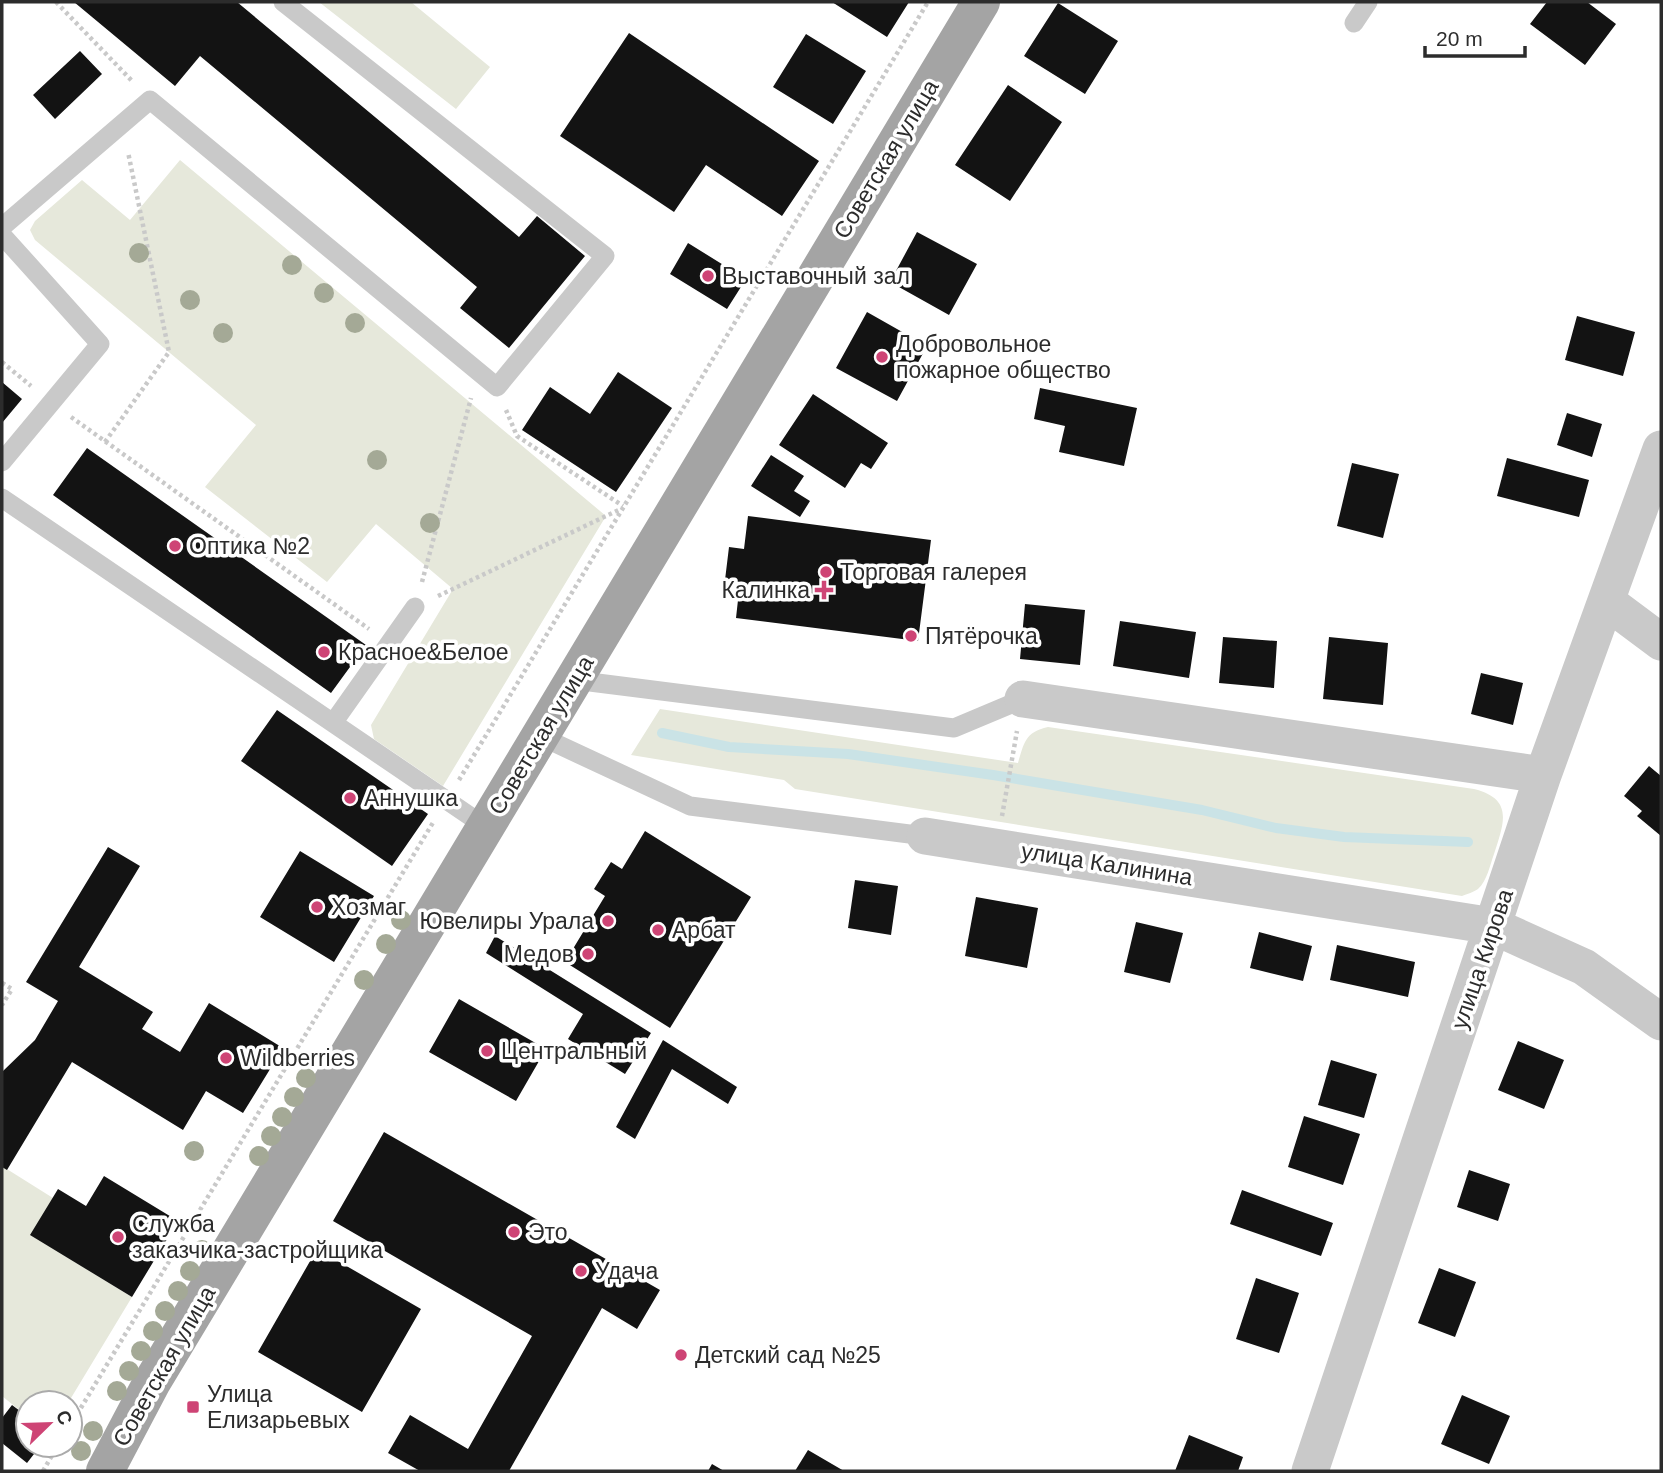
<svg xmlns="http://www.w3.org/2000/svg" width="1663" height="1473" viewBox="0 0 1663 1473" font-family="Helvetica,sans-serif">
<rect width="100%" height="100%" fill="#fff"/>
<path fill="#e6e8db" d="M319,2H411L490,67L456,109Z
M180,160L606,516L443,786L374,739L371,725L453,589L376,524L327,582L205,487L256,425L35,240L30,230L35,221L82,180L130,220Z
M660,709L1018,763C1024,743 1025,732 1048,727L1474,789C1514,799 1504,823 1494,854C1490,865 1487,881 1478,889C1474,892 1467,894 1462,896L795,789L784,780L631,755Z
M2,1166L53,1198L31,1235L132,1297L68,1403H28V1417L2,1396Z"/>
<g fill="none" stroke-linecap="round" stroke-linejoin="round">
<path stroke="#cae3e6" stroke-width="10" d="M662,733L729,747L848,754L993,775L1202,810L1276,828L1344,837L1468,842"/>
</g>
<path fill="#131313" d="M74,2H237L519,237L537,216L585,256L509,348L460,308L477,287L200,56L175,86Z
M832,2H909L887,37Z
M1547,2H1587L1616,24L1585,65L1530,24Z
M1058,3L1118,41L1085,94L1024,56Z
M629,33L819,161L782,216L706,165L674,212L560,136Z
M806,34L866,71L833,124L773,87Z
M80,51L102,74L55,119L33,95Z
M1008,85L1062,122L1010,201L955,165Z
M917,232L977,264L949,315L890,282Z
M688,243L746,279L727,309L670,274Z
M867,312L927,346L897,401L836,368Z
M1577,316L1635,332L1623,376L1565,360Z
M618,372L672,408L616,492L522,430L550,387L590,414Z
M2,382L22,399L2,423Z
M1040,388L1137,408L1124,466L1059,452L1065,426L1034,419Z
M813,394L888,443L871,469L861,463L845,488L779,445Z
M1567,413L1602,424L1592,457L1557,445Z
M87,448L366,645L331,693L53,495Z
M771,455L804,476L794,491L810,501L800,517L751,486Z
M1507,458L1589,480L1579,517L1497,496Z
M1352,463L1399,474L1383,538L1337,526Z
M748,516L931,540L918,641L736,618L740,582L725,580L729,547L744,549Z
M1025,604L1085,610L1080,665L1020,659Z
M1120,621L1196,632L1189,678L1113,666Z
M1223,637L1277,641L1274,688L1219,683Z
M1329,637L1388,643L1383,705L1323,699Z
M1481,673L1523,683L1513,725L1471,714Z
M277,710L428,814L392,866L241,761Z
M1649,766L1661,776V836L1637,816L1642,811L1624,796Z
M645,831L751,897L670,1028L565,962L605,896L594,889L611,862L622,869Z
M108,847L140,866L79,967L153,1012L142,1029L180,1052L209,1003L283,1048L243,1113L206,1091L183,1130L72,1062L7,1170L2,1167V1072L35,1040L58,1001L26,982Z
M300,851L374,896L334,962L260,917Z
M855,880L898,886L891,935L848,928Z
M976,897L1038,908L1027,968L965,956Z
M1136,922L1183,933L1170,983L1124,972Z
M1259,932L1312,946L1303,981L1250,968Z
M495,936L651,1033L625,1074L568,1039L583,1014L486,953Z
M1337,945L1415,962L1408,997L1330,980Z
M459,999L546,1049L516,1101L429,1052Z
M663,1040L737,1087L728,1104L672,1069L635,1139L616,1127Z
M1518,1041L1564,1060L1544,1109L1498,1090Z
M1331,1060L1377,1074L1364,1118L1318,1105Z
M1304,1116L1360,1134L1343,1185L1288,1167Z
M384,1132L660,1290L637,1329L602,1308L509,1471H420L388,1453L410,1415L468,1449L532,1336L333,1221Z
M1469,1170L1510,1184L1498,1221L1457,1207Z
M104,1176L178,1221L132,1297L30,1235L58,1189L86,1206Z
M1242,1190L1333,1223L1321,1256L1230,1224Z
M317,1249L421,1309L362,1412L258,1352Z
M1439,1268L1476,1282L1455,1337L1418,1323Z
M1256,1278L1299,1293L1279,1353L1236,1339Z
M1462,1395L1510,1416L1489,1464L1441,1444Z
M12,1405L28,1417V1445H41L27,1463L2,1443V1418Z
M1189,1435L1243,1457L1238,1471H1175Z
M808,1450L844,1471H795Z
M712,1464L724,1471H708Z"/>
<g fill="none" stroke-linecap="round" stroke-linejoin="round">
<path stroke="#c9c9c9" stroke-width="4.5" stroke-dasharray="3.5 3.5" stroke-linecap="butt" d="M56,2L133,82
M2,362L31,386
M506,410L517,436L623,506
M71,417L369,629
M105,442L169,352L128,152
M422,582L471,398
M438,596L623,508
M459,780L928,2
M1002,816L1017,731
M2,983L12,989L2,1005
M70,1426L434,821
M43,1471L58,1445"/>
<path stroke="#c9c9c9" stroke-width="19" d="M1354,23L1368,2
M2,227L150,100L497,387L605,256L283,2
M2,235L100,344L2,462
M2,498L486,827
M574,680L954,728L1023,699
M333,723L415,607
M540,736L690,806L925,836"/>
<path stroke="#c9c9c9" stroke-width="37" d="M1606,601L1661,642
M1023,699L1543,775
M925,836L1493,926L1584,967L1661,1022
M1310,1471L1543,775L1661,449"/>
<path stroke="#a4a4a4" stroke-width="38" d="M105,1471L152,1382L981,2"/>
</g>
<g fill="#a4a996">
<circle cx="139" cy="253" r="10"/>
<circle cx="292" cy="265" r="10"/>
<circle cx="324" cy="293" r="10"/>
<circle cx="190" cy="300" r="10"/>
<circle cx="355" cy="323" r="10"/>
<circle cx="223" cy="333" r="10"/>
<circle cx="377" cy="460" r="10"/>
<circle cx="430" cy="523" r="10"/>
<circle cx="401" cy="920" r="10"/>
<circle cx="386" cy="944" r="10"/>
<circle cx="364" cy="980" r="10"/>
<circle cx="306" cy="1078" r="10"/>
<circle cx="294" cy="1097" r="10"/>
<circle cx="282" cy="1117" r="10"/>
<circle cx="271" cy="1136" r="10"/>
<circle cx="194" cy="1151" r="10"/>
<circle cx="259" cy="1156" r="10"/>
<circle cx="202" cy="1250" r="10"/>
<circle cx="190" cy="1271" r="10"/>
<circle cx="178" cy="1291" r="10"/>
<circle cx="165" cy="1311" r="10"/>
<circle cx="153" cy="1331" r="10"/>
<circle cx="141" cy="1351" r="10"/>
<circle cx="129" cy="1371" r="10"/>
<circle cx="117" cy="1391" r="10"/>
<circle cx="93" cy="1431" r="10"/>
<circle cx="81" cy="1451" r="10"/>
</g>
<g fill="#ce4475" stroke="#fff" stroke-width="2.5">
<circle cx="708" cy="276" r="7"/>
<circle cx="882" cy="357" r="7"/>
<circle cx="175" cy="546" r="7"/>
<circle cx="826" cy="572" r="7"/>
<path d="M820.5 579.5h7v7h7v7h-7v7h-7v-7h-7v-7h7z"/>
<circle cx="911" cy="636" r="7"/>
<circle cx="324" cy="652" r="7"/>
<circle cx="350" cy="798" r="7"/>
<circle cx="317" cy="907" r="7"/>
<circle cx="608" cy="921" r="7"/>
<circle cx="658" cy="930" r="7"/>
<circle cx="588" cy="954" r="7"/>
<circle cx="487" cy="1051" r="7"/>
<circle cx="226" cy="1058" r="7"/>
<circle cx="514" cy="1232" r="7"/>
<circle cx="118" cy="1237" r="7"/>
<circle cx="581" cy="1271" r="7"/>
<circle cx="681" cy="1355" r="7"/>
<rect x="186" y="1400" width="14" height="14" rx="3.5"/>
</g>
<g text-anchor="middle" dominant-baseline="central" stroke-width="7" stroke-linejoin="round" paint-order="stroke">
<g font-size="23" fill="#2c2c2c" stroke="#fff">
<text transform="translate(886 159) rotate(-59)">Советская улица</text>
<text transform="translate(541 735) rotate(-59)">Советская улица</text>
<text transform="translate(1107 864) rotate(9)">улица Калинина</text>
<text transform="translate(1482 959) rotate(-71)">улица Кирова</text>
<text transform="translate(164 1366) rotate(-60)">Советская улица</text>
</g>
<g font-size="23" fill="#2c2c2c" stroke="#fff" text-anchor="start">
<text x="722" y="276">Выставочный зал</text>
<text x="896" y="344">Добровольное<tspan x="896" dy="26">пожарное общество</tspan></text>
<text x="189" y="546">Оптика №2</text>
<text x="840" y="572">Торговая галерея</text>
<text x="810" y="590" text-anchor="end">Калинка</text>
<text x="925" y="636">Пятёрочка</text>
<text x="338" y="652">Красное&amp;Белое</text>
<text x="364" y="798">Аннушка</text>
<text x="331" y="907">Хозмаг</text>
<text x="594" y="921" text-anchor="end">Ювелиры Урала</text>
<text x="672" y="930">Арбат</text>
<text x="574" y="954" text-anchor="end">Медов</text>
<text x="501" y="1051">Центральный</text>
<text x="240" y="1058">Wildberries</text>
<text x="132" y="1224">Служба<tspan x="132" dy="26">заказчика-застройщика</tspan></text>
<text x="528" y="1232">Это</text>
<text x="595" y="1271">Удача</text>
<text x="695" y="1355">Детский сад №25</text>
<text x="207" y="1394">Улица<tspan x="207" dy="26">Елизарьевых</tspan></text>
</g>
</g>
<rect width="1663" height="1473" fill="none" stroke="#2c2c2c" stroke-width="7"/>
<g transform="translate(49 1424) rotate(67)"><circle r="33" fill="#ffffff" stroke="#ababab" stroke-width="2"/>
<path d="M0-5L12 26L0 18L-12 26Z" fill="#ce4475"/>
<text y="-10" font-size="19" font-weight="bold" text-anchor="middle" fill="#2c2c2c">С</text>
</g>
<path d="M1425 46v10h100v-10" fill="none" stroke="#2c2c2c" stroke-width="3.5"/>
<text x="1436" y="46" font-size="21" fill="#2c2c2c" stroke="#ffffff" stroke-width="5" paint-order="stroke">20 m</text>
</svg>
